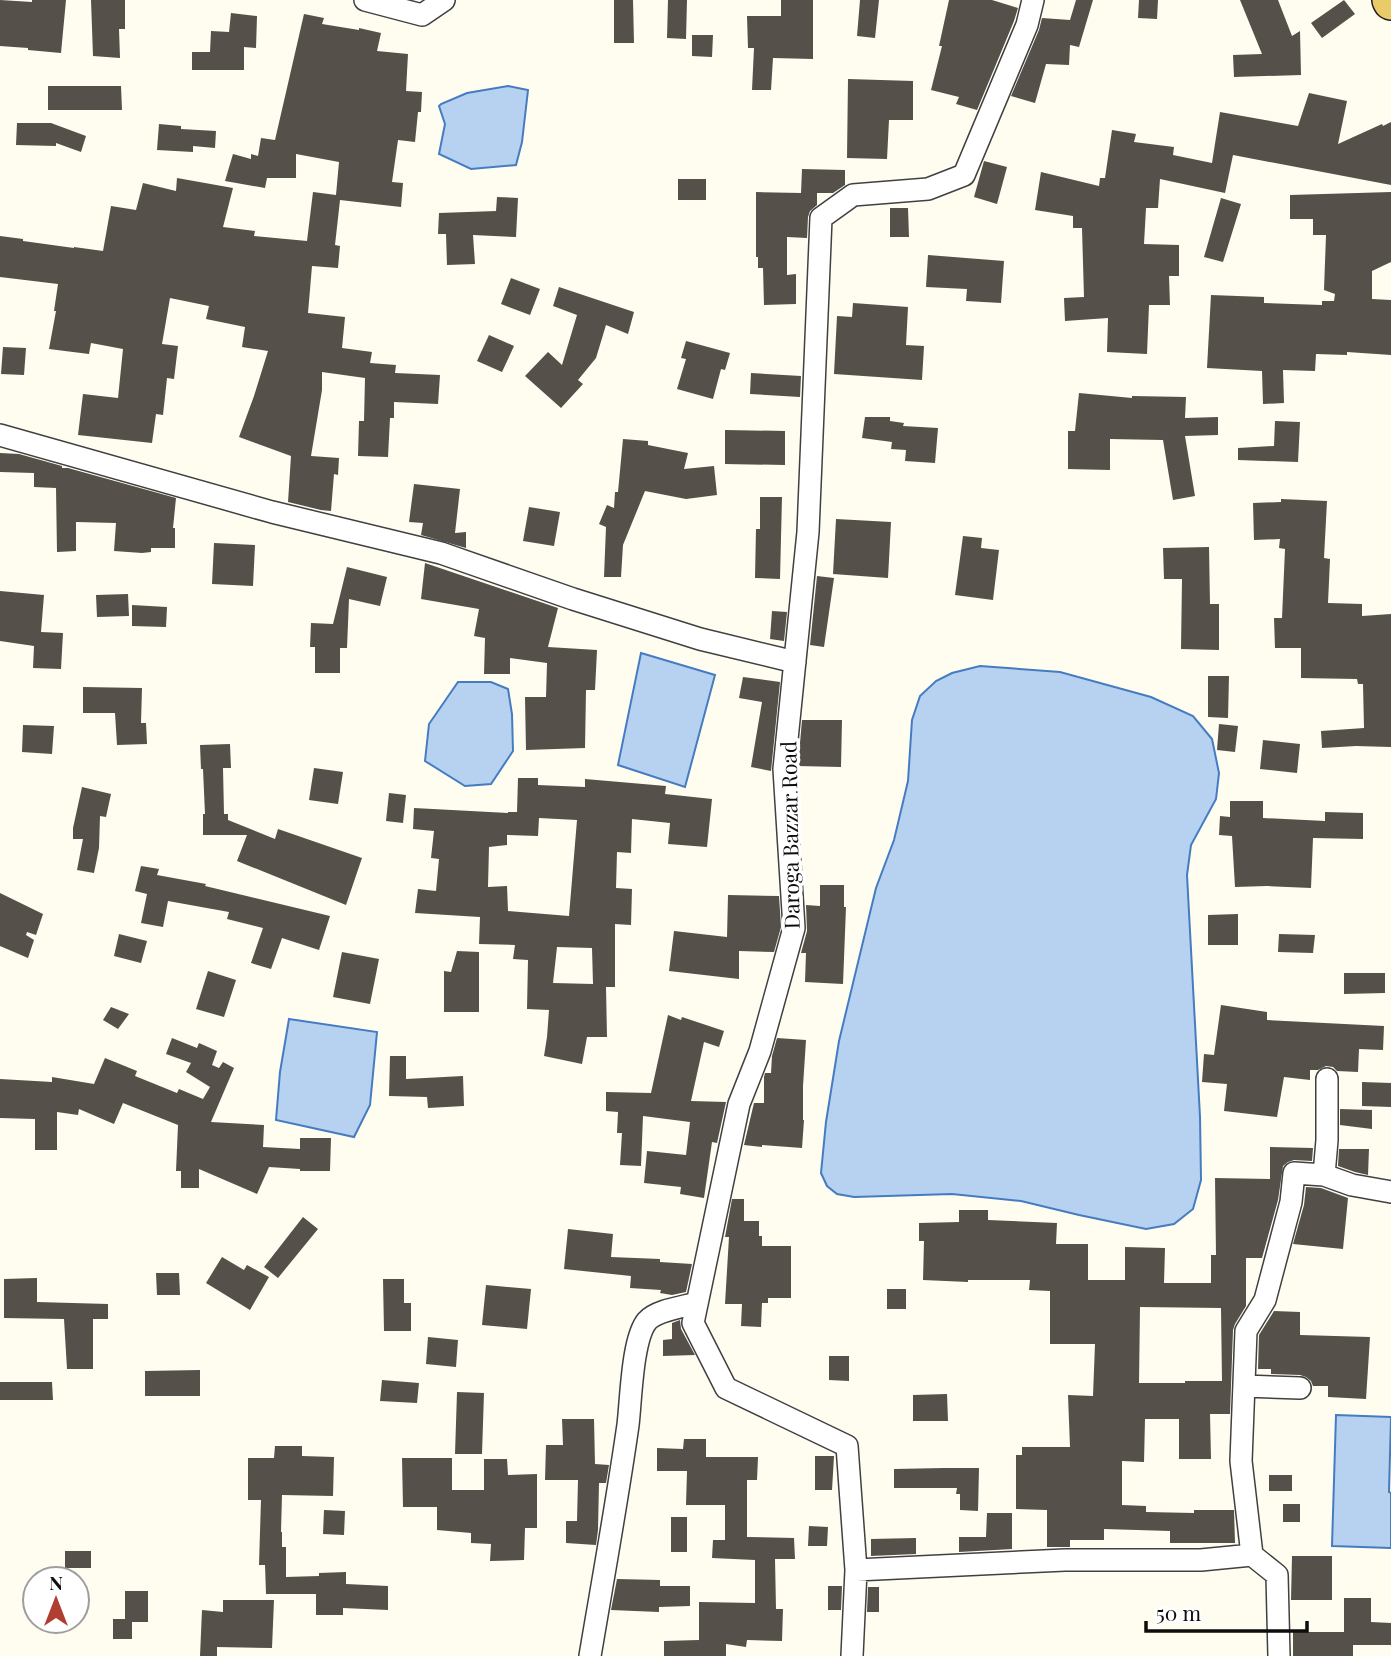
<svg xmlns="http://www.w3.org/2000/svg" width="1391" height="1656" viewBox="0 0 1391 1656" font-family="'Playfair Display',serif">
<rect width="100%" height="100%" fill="#fefdef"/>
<path fill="#b7d2f1" stroke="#457cc1" stroke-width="2" d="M508,86L528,90L522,142L516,165L471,169L439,154L445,124L439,106L441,104L467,93Z
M641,653L715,675L685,787L618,765Z
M980,666L1060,672L1151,697L1193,716L1212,739L1219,773L1216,799L1191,845L1187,875L1200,1117L1201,1180L1193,1209L1174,1224L1146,1229L1079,1215L1021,1201L952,1194L854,1197L837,1194L827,1186L821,1173L826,1122L839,1041L876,888L894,840L908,781L912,720L920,696L936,681L952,673Z
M458,682H491L508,689L512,714L513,751L491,784L465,786L425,761L429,724Z
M289,1019L377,1032L370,1105L354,1137L276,1120L280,1072Z
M1336,1415L1391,1417L1389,1492L1391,1493V1548L1332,1546Z"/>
<path fill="#55504a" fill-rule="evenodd" d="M0,0L32,2V0H66L61,53L28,50V48L0,46Z
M91,0H125V29H119L120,58L93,56Z
M614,0H633L634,43H614Z
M668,0H687L686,39L667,38Z
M781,0H813V59L773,58L771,90H752L754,48H748L747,16H781Z
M860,0H879L875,38L857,36Z
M949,0H992L1018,8L1014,21L977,110L956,104L959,97L931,90L942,46H939Z
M1076,0H1093L1079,47L1070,45L1069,65L1046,64L1035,103L1011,96L1039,30L1042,18L1070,20Z
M1139,0H1158L1157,19L1138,18Z
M1240,0H1278L1292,36L1300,31L1301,75L1234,77L1233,55L1262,54Z
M1344,0L1355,14L1322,38L1311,23Z
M231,13L257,16L256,48L244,47V70H192V52H210L211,31L229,32Z
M304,14L324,18L322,24L359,30V28L381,33L377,51L408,54L406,91L422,92L421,112H418L415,142L398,140L392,182L403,183L401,207L340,200L335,245L340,246L338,268L312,266L308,313L345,317L342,348L372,352L370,363L396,365L395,373L440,375L438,404L394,402V418H390L388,457L358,456L359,421H364L365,378L322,372V390L311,456L339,458L338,475L334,474L331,511L321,510L288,502L291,456L239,437L254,396L268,351L242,347L245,327L206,319L209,306L170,298L162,344L178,346L174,379L167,378L163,415L156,414L152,443L78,435L83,394L118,398L123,349L91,343L89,354L49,349L56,311H54L58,284L0,277V236L23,239V241L74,248V247L103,251L111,206L136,210L143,183L176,191L177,178L233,188L223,227L255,231L254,236L307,241L313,192L336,195L339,162L296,154V178H267L265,188L225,181L233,154L251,159V154L258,156L261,138L275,140Z
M692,35H713L712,57L692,56Z
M848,79L913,81V120H889L887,159L847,158Z
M48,86H121L122,110H48Z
M1309,93L1347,101L1338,144L1382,124L1383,126L1391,122V185L1233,155L1225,193L1160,179L1158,208H1146L1144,244L1179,245V276H1169L1170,305H1149L1147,354L1107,352L1108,318L1065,321L1064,298L1084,297L1082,228H1073V216L1035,210L1041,172L1099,186L1100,178H1105L1112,130L1136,134L1134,142L1174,147L1173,155L1212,163L1220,112L1298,126Z
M17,123H51L86,136L81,152L56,143V146L16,145Z
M159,124L181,126V129L216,131L215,148L193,146V152L157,150Z
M984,161L1007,167L997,204L974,197Z
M802,169L845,170V185L833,193H817V205L810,211L808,217L807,238L787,237V275L796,274V304L764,305L763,268H758V257H756V192L801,193Z
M678,179H706V200H678Z
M1391,192V262L1372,271V299L1391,300V355L1347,352V355L1316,354L1315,371L1283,370L1284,403L1263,404L1262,371L1207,368L1211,295L1264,297V303L1322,305V301H1334L1335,294L1324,290L1326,235H1313V219H1290V195Z
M497,197L518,198L516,237L473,235L475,264L447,265L446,234H438L439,213L496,211Z
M1221,198L1241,204L1223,262L1204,257Z
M890,208H908L909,237H890Z
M928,255L1004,261L1001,303L966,301L967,289L926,287Z
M511,278L540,289L530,315L501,304Z
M559,287L634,312L628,334L606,325L596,358L578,380L583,384L561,408L525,376L548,352L562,365L577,315L553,306Z
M853,303L908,307L906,345L924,346L922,380L834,374L837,316L852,317Z
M489,335L514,346L502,372L477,361Z
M686,341L730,353L725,370L721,369L713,399L677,389L686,359L681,358Z
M3,347L26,348L24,375L1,374Z
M751,373L801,376L800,397L750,394Z
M1079,393L1132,398V396L1186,397L1185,418L1218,417V435L1185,436L1195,496L1173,500L1163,440L1110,439V470L1068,469V431H1075Z
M865,417H890V421L904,423L903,426L938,428L935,463L905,461L906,450L891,449L892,442L862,438Z
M1275,421L1300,422L1298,462L1238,460V448L1274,446Z
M725,430L785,431V465L725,464Z
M623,439L648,441V445L688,453L684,469L714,466L717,495L686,499L645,491L623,545L621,577H604L606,527L599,524L607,505L614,508L615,492H618Z
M0,453L19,454L62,466V468H68L176,498L173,528H175V548H151V552L142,553L114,551L116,523L76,522V551L57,552L56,488L34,487V473L0,472Z
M414,484L460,489L455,533L466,532V548L421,535L423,523L409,522Z
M760,497H782L780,579L755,578L756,529H760Z
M1281,499L1327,501L1324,558L1330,559L1328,603L1362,604V616L1391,614V747L1356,746L1322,748L1321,731L1364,728L1363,684H1358L1357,679L1301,678V648H1275L1274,618H1282L1285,549L1279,548L1280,539L1254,540L1253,503L1281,502Z
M529,507L560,512L554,546L523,541Z
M836,519L891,522L888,578L833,574Z
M963,536L982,538L981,548L999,550L993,600L955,595Z
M214,543L255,545L253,586L212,584Z
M1209,547L1210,604H1219V650L1181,649L1182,579H1164L1163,548Z
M425,563L558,608L548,647L597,650L595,690H586L585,748L526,750L525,697H546L547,663L510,658V674H484L485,638L474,636L479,609L421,599Z
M347,567L387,577L380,606L349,599L347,648H340V673H315V647H310L311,623L333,624Z
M817,576L834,578L824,647L810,645Z
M0,591L44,595L41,632L63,633L61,669L33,668L34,646L0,641Z
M128,594L129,616L97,617L96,595Z
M132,605L167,607L166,627L132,626Z
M772,611L787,612L784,641L770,639Z
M1208,676H1229L1228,718L1208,717Z
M743,677L780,682L771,771L751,767L762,702L739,698Z
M83,687L142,688L141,723H146L147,744L117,745L115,713H83Z
M802,720H842L841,767L798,766Z
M1219,724L1238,726L1235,752L1217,750Z
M23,725L54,726L52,754L22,752Z
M1263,740L1300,744L1297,773L1260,769Z
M230,744L231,768H223L224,814H228V820L275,839L278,829L362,858L346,905L237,861L247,835H203V814H205L203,769H201L200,745Z
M314,768L343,772L338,804L309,800Z
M518,778H538V785L585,787V779L666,786L665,794L712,799L707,847L668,844L670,823L632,819L631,853L617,852L616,888L632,889L631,925L615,924V987H606L607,1037H587L582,1064L544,1056L547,1037L549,1010L527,1009L528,960L513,959L515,945L479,944L480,917L415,913L418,889L436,891L439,859L431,858L434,831L413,829L414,808L508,813V812H517ZM539,818L577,820L569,916L508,911L507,886L488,887L489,847L507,845V835L538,836ZM557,947L592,948L593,984L553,983Z
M82,787L111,794L106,817L100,816L99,848L94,873L77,870L83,839H73V828Z
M389,793L406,795L403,823L386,821Z
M1230,801H1263V818L1325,821V812L1363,813V839L1313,838L1311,888L1267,886L1235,887L1232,836L1219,835L1220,816L1230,817Z
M141,866L159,869L157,875L206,884L205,886L330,916L319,950L282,938L271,969L251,963L263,928L227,919L229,912L168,901L163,927L141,923L147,894L135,891Z
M820,885H844V907H846L843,984L805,982L806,953H801L807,931L806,905L820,906Z
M0,893L43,914L36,935L27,932L26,935L34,940L28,958L0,946Z
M728,895L779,896L781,927L774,952L739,951V979L669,971L674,931L727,937Z
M1238,914V945H1208V915Z
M119,934L147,941L141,963L114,956Z
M1279,934L1315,935L1313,953L1278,952Z
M457,951L479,952V1012H444V971L451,972Z
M342,952L379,959L370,1004L333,997Z
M208,971L236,980L224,1017L196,1009Z
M1344,973H1385V993L1344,994Z
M1221,1005L1267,1012V1020L1384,1026L1383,1050L1359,1049L1358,1072L1337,1071L1333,1067L1326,1066L1318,1070H1310V1080L1284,1077L1277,1117L1224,1111L1227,1084L1202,1082L1204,1054L1214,1055Z
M111,1007L129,1014L118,1029L103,1020Z
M668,1015L681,1020L682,1017L724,1031L719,1047L704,1042L691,1101L726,1102L717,1143L712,1142L704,1198L680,1194L681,1187L644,1183L647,1151L686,1155L690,1122L643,1116L641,1166L620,1165L622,1133H617L618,1112L606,1111V1092L651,1093Z
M172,1038L197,1048L199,1043L217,1051L212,1065L219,1068L223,1062L234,1068L211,1122L264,1125L263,1147L300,1149V1138H331L330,1171H300V1169L269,1167L257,1194L199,1169V1188H181V1171H176L178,1125L123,1103L114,1124L79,1109L78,1115L57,1112V1150H35V1119L0,1118V1079L52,1082V1077L94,1084L105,1058L137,1071L135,1076L177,1093L179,1089L203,1099L210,1087L186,1072L191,1063L166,1054Z
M777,1038L806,1040L803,1086V1120H804L802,1148L762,1145V1147L744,1145L754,1103H764V1077L765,1073H771L772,1056Z
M390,1056H406V1079L463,1076L464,1106L428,1108L427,1097L389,1096Z
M1362,1082L1391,1083V1107L1362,1106Z
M1340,1109L1372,1110V1129L1340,1125Z
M1270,1147L1313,1148L1312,1161L1294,1160L1288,1162L1283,1166L1278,1200L1262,1258H1246V1306L1235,1324L1233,1330L1230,1414H1210L1211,1459H1179V1419H1145L1144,1462L1122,1461V1505L1146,1506V1512L1194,1513V1510H1234L1235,1543H1170V1531L1104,1529V1540H1070V1547H1047V1510L1016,1509V1455H1022V1447H1070L1068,1395L1093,1396L1095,1344H1050V1291L1029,1290L1030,1280H968V1282L923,1280L924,1241H919V1223L959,1222V1210H988V1220L1057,1223L1056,1244H1088V1280H1125V1247L1165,1248L1164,1283H1211V1255H1216L1215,1178L1270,1179ZM1140,1307L1221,1308L1222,1381H1185V1383H1139Z
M1339,1149H1369L1368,1175L1355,1172L1338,1166Z
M1306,1187L1321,1188L1348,1198L1343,1249L1293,1244L1304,1205Z
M732,1199H744V1221H759V1236H762V1246H791V1298H768V1303H762L761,1327L741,1326L742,1304H725L729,1237H725Z
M303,1217L318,1229L278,1278L264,1267Z
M568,1229L613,1234L611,1257L660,1259V1262L692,1264L686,1292L672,1295L660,1293L661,1290L630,1288L631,1276L564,1269Z
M222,1257L244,1270L247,1265L269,1277L250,1310L206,1283Z
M156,1273H179L180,1295H157Z
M37,1278V1302L108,1304V1319H93V1369H67L64,1319L4,1318V1279Z
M383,1279H404V1303H411V1331H384Z
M486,1285L531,1289L527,1329L482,1325Z
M887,1289H906V1309H887Z
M1274,1311L1300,1312V1335L1370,1337L1366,1399L1328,1397V1386H1313L1311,1381L1306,1377L1300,1375L1271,1374V1369H1258L1259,1335Z
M680,1320L681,1329L695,1355L663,1356V1340L672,1339V1323Z
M428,1337L458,1340L456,1367L426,1364Z
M829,1356H849V1381L829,1380Z
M200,1370V1396H145V1371Z
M382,1380L419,1383L417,1403L380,1401Z
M0,1382H52L53,1400H0Z
M457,1392L484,1393L482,1454H455Z
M947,1394L948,1421H913V1395Z
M562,1419H594L595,1464L609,1465L606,1483H599L598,1530L596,1545L566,1543V1521H577L578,1480H545L546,1445H563Z
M684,1439H706V1457H758L757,1480H747V1537L794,1538L795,1559H775L776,1609H783L782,1641L747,1640L746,1647L726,1644V1656H664V1641L699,1640V1602L755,1603V1560L712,1558L713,1540H725V1505H686L687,1471H657V1448L683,1449Z
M275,1446H302V1456L334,1457L333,1496L282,1495L281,1532H282V1547H286V1577L319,1576V1573L346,1572V1584L388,1586V1610L343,1608V1615H316V1594H266L265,1565H259L261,1500H248V1458H274Z
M815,1456H834L832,1490H815Z
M402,1458H452V1490H484V1459H507L508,1475L537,1474V1528H525L524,1560L490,1561L491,1544L471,1543V1533L437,1530V1507H403Z
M944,1468H979L978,1511L960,1510V1494H956L957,1488H894V1469Z
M1269,1475H1292V1491H1269Z
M1283,1504H1300V1522H1283Z
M324,1510L345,1511L344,1535L323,1534Z
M987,1513H1012V1549L959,1552V1537H986Z
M671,1517H687V1552H671Z
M809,1526L828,1527L827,1546H808Z
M916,1538V1554L871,1556V1539Z
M65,1551H91V1568H65Z
M1292,1556H1332V1600H1291Z
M617,1579L660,1580V1586H690V1606L659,1607V1612L611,1610Z
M828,1586H842L841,1610H828Z
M868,1587H879V1612H867Z
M125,1591H148V1622H132V1639H113V1619H125Z
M1344,1598H1371V1622L1391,1623V1645H1353V1656H1293V1632H1344Z
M223,1600H274L272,1648L217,1647V1656H200L202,1610L223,1612Z"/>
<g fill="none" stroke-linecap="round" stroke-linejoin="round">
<g stroke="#404040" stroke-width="24">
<path id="minor" d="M365,0L422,15L444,0
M0,435L272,512L441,553L573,599L700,639L795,662
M1324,1175L1352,1185L1391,1192
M1244,1386L1300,1388
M1252,1555L1277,1575L1279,1656
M856,1570L1065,1560H1201L1252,1555L1241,1461L1246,1331L1265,1300L1291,1202L1294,1173L1324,1175L1327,1140V1079
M590,1656C603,1579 617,1502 628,1425C631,1401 632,1339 647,1321C657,1310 683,1307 697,1303
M852,1656L856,1570L847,1446L726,1388L693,1323L739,1104L760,1051L794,928L784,769L808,532L821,218L853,195L928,189L964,175L1027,25L1033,0"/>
</g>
<g stroke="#1e1e1e" stroke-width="38">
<path id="trunk" d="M1390,0L1391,2"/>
</g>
<use href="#minor" stroke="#fff" stroke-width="21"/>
<use href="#trunk" stroke="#eacb6a" stroke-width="35"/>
</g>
<g text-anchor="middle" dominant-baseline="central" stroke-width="7" stroke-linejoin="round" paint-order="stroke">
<g font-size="21" fill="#0d0d0d" stroke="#fff">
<text transform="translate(789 835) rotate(-91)">Daroga Bazzar Road</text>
</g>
</g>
<g transform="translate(56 1600)"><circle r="33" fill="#ffffff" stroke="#9e9e9e" stroke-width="2"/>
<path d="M0-5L12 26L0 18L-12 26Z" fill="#b13f31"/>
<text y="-10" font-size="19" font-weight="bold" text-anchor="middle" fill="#0d0d0d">N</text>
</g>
<path d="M1146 1621v10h161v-10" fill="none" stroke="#0d0d0d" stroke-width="3.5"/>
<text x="1156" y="1621" font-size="21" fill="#0d0d0d" stroke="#ffffff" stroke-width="5" paint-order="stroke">50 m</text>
</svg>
